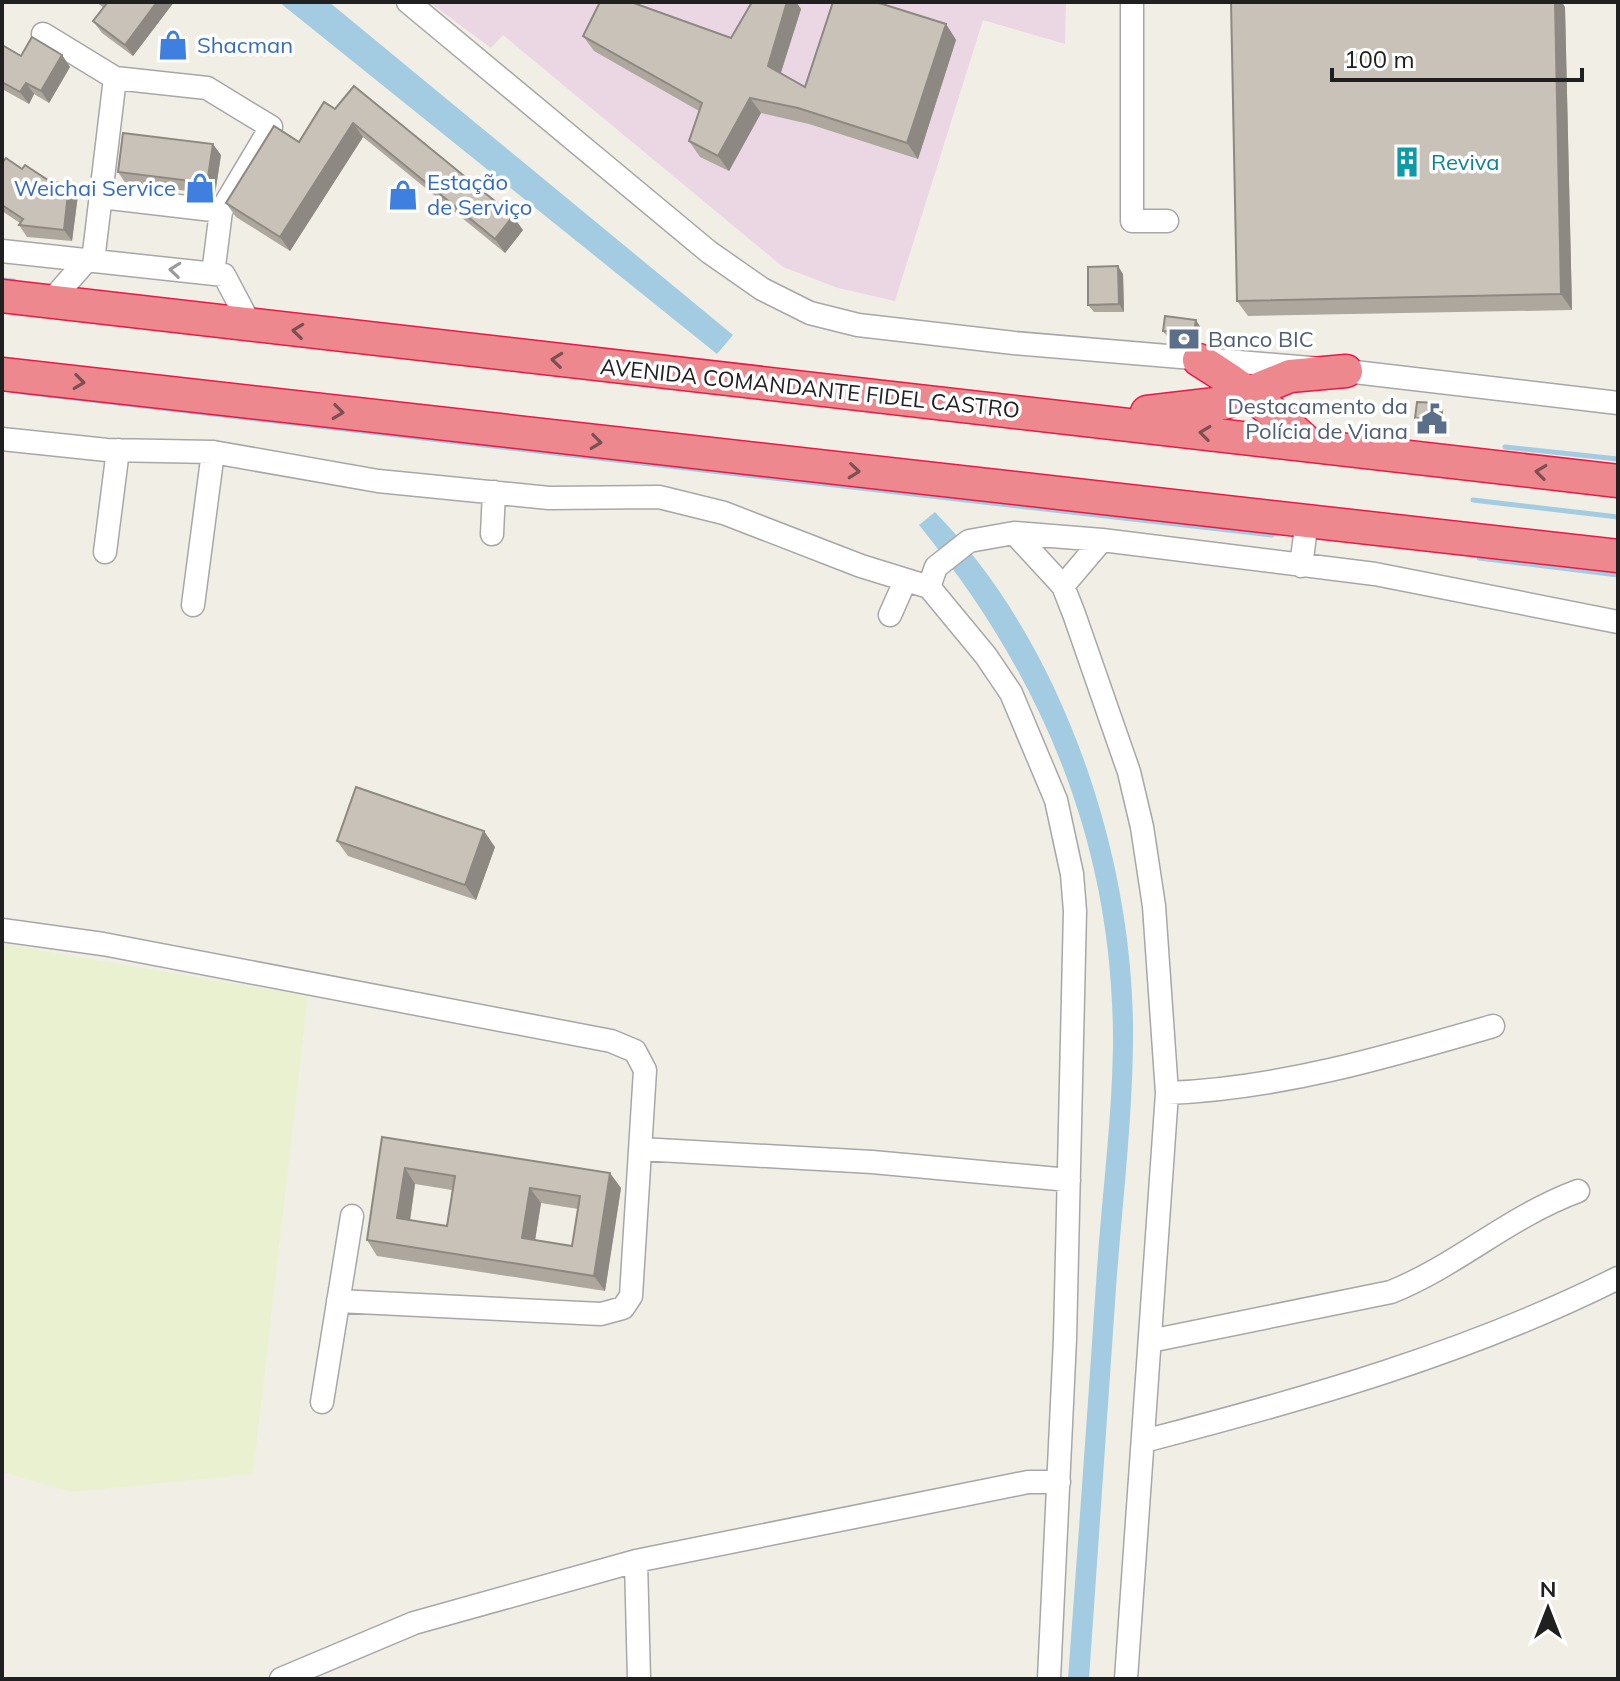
<svg xmlns="http://www.w3.org/2000/svg" width="1620" height="1681" viewBox="0 0 1620 1681" font-family="Mulish,sans-serif">
<rect width="100%" height="100%" fill="#f1efe5"/>
<path fill="#ebd7e4" d="M429,2H1066L1065,44L983,20L895,301L838,288L783,267L503,35L491,48Z"/>
<path fill="#eaf1d0" d="M2,944L308,996L253,1474L71,1492L2,1472Z"/>
<path fill="#a3cbe1" d="M279,2H329L733,335L717,354Z
M935,512C1064,644 1136,861 1133,1044C1132,1125 1122,1207 1116,1288C1107,1419 1098,1549 1089,1679H1068C1078,1542 1088,1406 1097,1269C1102,1195 1112,1120 1113,1046C1114,846 1044,679 919,525Z"/>
<g fill="none" stroke-linecap="round" stroke-linejoin="round">
<path stroke="#a3cbe1" stroke-width="5" d="M2,280L14,281
M21,392L1272,535
M1505,447L1618,459
M1473,500L1618,517
M1479,558L1618,575"/>
<g stroke="#a7a7a7" stroke-width="25">
<path id="minor" d="M408,2L709,252L762,289L810,313L858,325L1014,343L1346,371L1618,403
M1132,2V221H1167
M43,34L115,78L207,88L271,127L221,211L213,274
M101,197L221,211
M2,251L224,275L251,326
M93,261L115,78
M50,302L87,260
M2,439L107,450L213,452L378,481L549,498L659,497L724,513L861,566L929,587
M1014,533L1063,586L1074,614L1129,772L1142,827L1154,906L1167,1093L1126,1679
M492,534L494,492
M105,552L118,450
M1301,566L1307,520
M1063,586L1102,540
M193,605L213,452
M890,615L905,581
M2,930L103,944L611,1041L635,1051L645,1070L631,1296L623,1308L601,1314L338,1301
M1167,1093C1278,1089 1387,1057 1493,1026
M641,1149L872,1162L1069,1180
M1150,1341L1391,1292C1458,1265 1508,1217 1578,1191
M322,1402L352,1216
M1144,1441C1306,1399 1468,1353 1618,1278
M636,1561L639,1679
M281,1679L414,1623L636,1561L1028,1482H1059
M1049,1679L1065,1339L1075,911L1072,874L1056,800L1011,693L986,656L929,587L936,567L969,541L1014,533L1102,540L1375,574L1618,622"/>
</g>
<g stroke="#e81a45" stroke-width="35">
<path id="highway" d="M2,296L1618,481
M1199,360C1244,388 1272,410 1310,445
M2,374L1618,556
M1147,412L1224,403L1290,376L1346,371"/>
</g>
<use href="#minor" stroke="#fff" stroke-width="22"/>
<use href="#highway" stroke="#ed888e" stroke-width="32"/>
</g>
<path fill="#ada79e" fill-rule="evenodd" d="M96,2H174L133,56L102,33L93,21L104,8Z
M752,2H796L801,9L781,73L805,87L946,24L956,40L918,159L809,124L761,113L729,171L700,157L689,141L699,111L594,51L583,36L731,38Z
M1565,7L1572,310L1248,316L1237,301Z
M2,45L21,56L62,55L70,67L49,103L34,94L29,104L2,89Z
M324,102L523,230L505,253L363,137L290,251L236,217L226,203L299,142Z
M221,155L215,194L126,184L118,172Z
M2,163L22,169L78,195L72,241L27,237L19,225L20,223L2,211Z
M1123,274L1124,312H1094L1088,305Z
M1201,328L1200,341L1169,339L1163,331Z
M1443,411L1442,428L1421,426L1415,418Z
M337,841L495,847L476,900L348,856Z
M382,1137L621,1188L605,1291L377,1256L367,1240ZM415,1184L452,1190L447,1226L410,1220ZM541,1203L578,1209L572,1246L535,1240Z"/>
<path fill="#8d8881" d="M157,2H174L133,56L125,45Z
M787,2H796L801,9L778,81L768,66Z
M1555,2H1562L1565,7L1572,310L1561,294Z
M946,24L956,40L918,159L907,143Z
M62,55L70,67L49,103L41,91Z
M26,83L34,94L29,104L20,92Z
M750,98L761,113L729,171L718,156Z
M353,123L363,137L290,251L280,237Z
M213,144L221,155L215,194L207,183Z
M69,184L78,195L72,241L64,230Z
M513,216L523,230L505,253L495,239Z
M1118,266L1123,274L1124,312L1119,304Z
M1196,320L1201,328L1200,341L1194,333Z
M1438,403L1443,411L1442,428L1436,420Z
M484,831L495,847L476,900L465,885Z
M405,1168L415,1184L408,1234L397,1218Z
M610,1173L621,1188L605,1291L594,1276Z
M530,1188L541,1203L533,1253L522,1238Z"/>
<path fill="#c9c2b8" stroke="#8d8881" stroke-width="2" fill-rule="evenodd" d="M105,2H157L125,45L93,21L107,3Z
M600,2H631L731,38L752,2H787L768,66L805,87L833,2H876L946,24L907,143L798,108L750,98L718,156L689,141L702,103L583,36Z
M1231,2H1555L1561,294L1237,301Z
M32,37L62,55L41,91L26,83L20,92L2,82V45L21,56Z
M354,86L513,216L495,239L353,123L280,237L226,203L274,126L299,142L324,102L335,109Z
M123,133L213,144L207,183L118,172Z
M6,158L22,169L25,165L51,182L69,184L64,230L19,225L23,219L2,205V163Z
M1118,266L1119,304L1088,305V267Z
M1165,316L1196,320L1194,333L1163,331Z
M1417,402L1438,403L1436,420L1415,418Z
M356,787L484,831L465,885L337,841Z
M382,1137L610,1173L594,1276L367,1240ZM405,1168L455,1176L447,1226L397,1218ZM530,1188L580,1196L572,1246L522,1238Z"/>
<defs><path id="oneway-chevron" d="M-2-3.5L2.5 0L-2 3.5" fill="none" stroke-width="1.6" stroke-linecap="round" stroke-linejoin="round" transform="scale(2)"/></defs>
<use stroke="#9b9b9b" href="#oneway-chevron" transform="translate(175 270) rotate(-174)"/>
<g stroke="#7c4f52">
<use href="#oneway-chevron" transform="translate(298 331) rotate(-174)"/>
<use href="#oneway-chevron" transform="translate(557 360) rotate(-174)"/>
<use href="#oneway-chevron" transform="translate(79 382) rotate(7)"/>
<use href="#oneway-chevron" transform="translate(338 412) rotate(7)"/>
<use href="#oneway-chevron" transform="translate(1205 433) rotate(-173)"/>
<use href="#oneway-chevron" transform="translate(596 442) rotate(7)"/>
<use href="#oneway-chevron" transform="translate(854 471) rotate(6)"/>
<use href="#oneway-chevron" transform="translate(1541 472) rotate(-173)"/>
</g>
<defs>
<g id="shop-bare" transform="scale(2.4)"><path d="M-5-2.5h2.3a2.7 3.5 0 0 1 5.4 0H5L5.5 6h-11ZM-1.5-2.5h3a1.5 2.3 0 0 0-3 0Z" fill="#3f7fe0" stroke="#fff" stroke-width="2.5" paint-order="stroke"/></g>
<g id="building-bare" transform="scale(2.4)"><path d="M-4-6H4V6H1V3H-1V6H-4ZM-2.5-4.3h1.7v1.8h-1.7ZM.8-4.3h1.7v1.8H.8ZM-2.5-1h1.7V.8h-1.7ZM.8-1h1.7V.8H.8Z" fill="#0f9aa8" stroke="#fff" stroke-width="2.5" paint-order="stroke"/></g>
<g id="bank-bare" transform="scale(2.4)"><path d="M-6-4H6V4H-6ZM0-2.3a2.3 2.3 0 1 0 0 4.6a2.3 2.3 0 1 0 0-4.6Z" fill="#5c6f8a" stroke="#fff" stroke-width="2.5" paint-order="stroke"/></g>
<g id="civic-bare" transform="scale(2.4)"><path d="M-.6-6.5H3V-4.5H.6V-3L4-1V1h2V6H-6V1h2V-1L-.6-3ZM-1.2 2.5V6h2.4V2.5Z" fill="#5c6f8a" stroke="#fff" stroke-width="2.5" paint-order="stroke"/></g>
</defs>
<g fill-rule="evenodd">
<use href="#shop-bare" x="173" y="45"/>
<use href="#building-bare" x="1407" y="162"/>
<use href="#shop-bare" x="200" y="188"/>
<use href="#shop-bare" x="403" y="195"/>
<use href="#bank-bare" x="1184" y="339"/>
<use href="#civic-bare" x="1432" y="419"/>
</g>
<g text-anchor="middle" dominant-baseline="central" stroke-width="7" stroke-linejoin="round" paint-order="stroke">
<g font-size="22" fill="#366cbe" stroke="#fff" text-anchor="start">
<text x="197" y="45">Shacman</text>
<text x="427" y="182">Estação<tspan x="427" dy="25">de Serviço</tspan></text>
<text x="176" y="188" text-anchor="end">Weichai Service</text>
</g>
<g font-size="22" fill="#0d838f" stroke="#fff" text-anchor="start">
<text x="1431" y="162">Reviva</text>
</g>
<g font-size="22" fill="#4e5e75" stroke="#fff" text-anchor="start">
<text x="1208" y="339">Banco BIC</text>
<text x="1408" y="406" text-anchor="end">Destacamento da<tspan x="1408" dy="25">Polícia de Viana</tspan></text>
</g>
<g font-size="22" fill="#202020" stroke="#fff">
<text transform="translate(810 388) rotate(6)">AVENIDA COMANDANTE FIDEL CASTRO</text>
</g>
</g>
<rect width="1620" height="1681" fill="none" stroke="#202020" stroke-width="8"/>
<g transform="translate(1548 1609)" stroke="#ffffff" stroke-width="6" paint-order="stroke">
<path d="M0-6L14 30L0 20L-14 30Z" fill="#202020"/>
<text y="-12" font-size="22" font-weight="bold" text-anchor="middle" fill="#202020">N</text>
</g>
<path d="M1332 68v12h250v-12" fill="none" stroke="#202020" stroke-width="4"/>
<text x="1344" y="68" font-size="24" fill="#202020" stroke="#ffffff" stroke-width="6" paint-order="stroke">100 m</text>
</svg>
